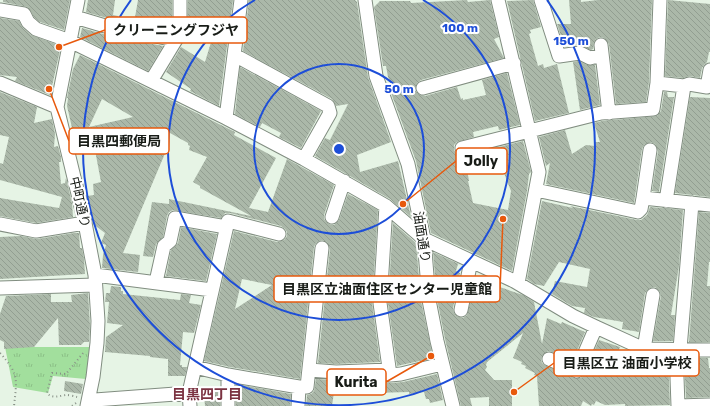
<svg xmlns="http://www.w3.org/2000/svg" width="710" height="406" viewBox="0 0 710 406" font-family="Rubik,'Noto Sans JP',sans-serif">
<defs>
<pattern id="park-tufts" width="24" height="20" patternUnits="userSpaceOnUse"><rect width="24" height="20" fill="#a2df9d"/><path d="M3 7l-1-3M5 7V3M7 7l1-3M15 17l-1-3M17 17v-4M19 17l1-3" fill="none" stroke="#8bbf86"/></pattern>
<pattern id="building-back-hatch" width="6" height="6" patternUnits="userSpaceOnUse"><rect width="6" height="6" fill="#abb8a9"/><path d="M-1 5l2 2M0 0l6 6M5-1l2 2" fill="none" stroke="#929e91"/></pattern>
</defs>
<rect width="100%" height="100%" fill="#e6f4e5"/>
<path fill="url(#park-tufts)" d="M5,347H90L86,379L53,376L48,393L13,387Z"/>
<path fill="url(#building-back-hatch)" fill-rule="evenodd" d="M3,0H70L64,30L40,22L34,17L28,7L3,2Z
M88,0H115L113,15L118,16L117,20L134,23L138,0H172V31L107,18L86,12Z
M188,0H233L219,106L190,91L191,89L166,72L181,47L205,62L212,39L187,36Z
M249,0H355L357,2L368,77L391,142L357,155L360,172L398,161L411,217L390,199L315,156L325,138L330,140L348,104L336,106L332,99L243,51Z
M467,0L468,2L490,0L499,37L494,39L504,58L421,80L417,83L415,90L418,94L425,96L457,87L461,99L463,98V100L486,95L482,80L507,73L520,125L499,130L498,126L473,132L474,137L457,142L454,145V150L457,154L464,156L523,141L531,172L529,174L527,191L512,271L431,233L416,161L390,90L393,88L388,77L386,66H383L374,7L380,1H410L411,3ZM499,160L511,191L508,210L473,203L468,181H469L467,169Z
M533,0L541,27L530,30L531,33L529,34L538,66L543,64L544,68L557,64L569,113L535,121L507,1Z
M569,0H581V2L598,0H652L649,82L646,102L616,104L609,44L604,38L600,37L596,39L594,42L593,49L591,50L579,45L571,46L570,42H563L557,24H571Z
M668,0L710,4V52H709L707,62L704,65L702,68L700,78L690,76L683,78L665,76Z
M0,18L19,21L23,28L31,35L61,46L50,95L15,81L17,77L0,75Z
M82,28L103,34L163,46L148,71L80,37Z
M80,55L235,132L234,135L276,158L249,208L268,212L287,159L334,185L324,215V219L329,224L334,225L339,220L348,194L378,210L372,303L380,362L336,364L318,363L330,249L327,242L322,240L316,243L314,247L300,379L230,367L204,361L234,231L277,242L284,240L287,236V232L285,229L281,226L230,213H225L221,218L173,210L169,212L167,216L163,237L156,244L153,257L143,256L152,202L169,204V199L251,216L200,188V186L193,182L207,157L189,150L190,146L188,145V143L161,128L166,151L123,253L140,255L138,272L102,268L103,255L106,245L101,243L105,233L93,224L87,196L94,195L93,184L101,182L95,150L78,154L67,106L68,98H67L73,69ZM102,99L133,117L89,127ZM242,279L272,285L235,309Z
M579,61L587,65H595L600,105L580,110L573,62Z
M240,67L321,111L301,148L279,137L281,133L262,123L260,127L235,114Z
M0,92L37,107L34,123L52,119L55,134L54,147L58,146L61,157V162H59L61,184L65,183L66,178L72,203L73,217L36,223L0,216V198L59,208L62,197L0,180V163L3,164L9,137L0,135Z
M664,92H667L668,97H674L659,192L652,191L658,151L655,144L651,142L644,145L642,149L634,203L546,184L550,163L546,166L539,137L565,130L572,154L586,145L595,146V142H600L594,123L602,121L657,116L661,111Z
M690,97L710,98V197L675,193Z
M542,201L573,208L570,206L637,220H641L647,215L650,207L683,210L679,266L671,315H675L673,341H653L661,296L660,292L655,287L650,288L645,293L639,332L622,329L623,322L594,317L584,313L585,308L572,306L552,294L555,281L587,287L590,269L559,262L544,286L534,284L527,279Z
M699,212L710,213V262H709L707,286H710V342H689Z
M393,223L416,243L421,301L433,358L397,366L388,303Z
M181,227L217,234L206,281L166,276L171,250L178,243Z
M74,233H79L80,248H82L84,259L85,274L0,279V237L21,236L37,239Z
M433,252L461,265L458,264L456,271L460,273L453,308L454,313L456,316L463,318L467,315L476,279L523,295L534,302L542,344L547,318L561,324L562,322L585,332L573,360L552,352L548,351L542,356L541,360L542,363L546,366L574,378H581L584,374L599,340L620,347L616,357H668L670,405L625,406V404L605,405L596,401L594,405L592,404L591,406L583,401L581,406H539L537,376L534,375L535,373L525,368L526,366L521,364L522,362L513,358L523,333L487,362L486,365L487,367L485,370L494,380H512V406H489V397L470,398L472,406H461L445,339L437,299Z
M111,286L121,287V291H123V294L180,300L181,294L191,295L189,303L201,305L194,333L183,332L180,365H182V367H187L185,376H168V359L150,357V356L105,352L106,337L123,325L107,323L109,302H105L106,293H110Z
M88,293L90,325L89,342H84L81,345H59L58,318L34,347L4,349V342L0,340V314L6,296L51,294V302H72L71,295Z
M684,358H708L709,368H710V397L686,398Z
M437,374L443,400L430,403L429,399H426L424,392L409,394V392L373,393V391L361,392H334L332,406H306L307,395L311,394L314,391L316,379L336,380L383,378L386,382L391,383L403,382Z
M65,381L83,384L81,394L64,391Z
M236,384L291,394L290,406H236Z
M214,388H220V406H205L204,394H211V391H214Z"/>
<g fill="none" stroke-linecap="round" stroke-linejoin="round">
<g stroke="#818d80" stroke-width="15">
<path id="minor" d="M78,0L57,107L85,223L95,275L98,321L97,343L93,377L87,406
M365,0L376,76L408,164L424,239L429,300L437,341L453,406
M498,0L539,172L518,283
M541,0L559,56L580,53L590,58L602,55
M660,0L657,83L684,86L666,201
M0,10L24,14L28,22L36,29L70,41L226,118L304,159L386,206L424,239L514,281L573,316L596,327L644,349L710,350
M75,17L105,26L175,40
M601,45L609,113
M234,59L240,58L328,106L330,113L304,159
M151,81L180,33V0
M0,83L57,107
M684,86L689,84L707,87L710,70
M423,88L514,63
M226,118L241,0
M462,148L601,113L653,109L657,83
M536,190L638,212L641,209L643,198L710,205
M643,198L650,150
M386,206L380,303L390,375L401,374L442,364
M332,217L344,181
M0,224L36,231L85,223
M95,275L212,290
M156,282L164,246L170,241L175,218L226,227
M0,288L95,285
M461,310L471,261
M644,349L653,295
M676,349L678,406L710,405
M680,349L692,203
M549,359L577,371L596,327
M195,367L228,375L299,387H307L322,248
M309,370L336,372L389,370
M89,399L95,400L189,393
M190,406L189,393L228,221L279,234
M228,406V375
M298,406L299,387"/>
</g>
<path stroke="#889187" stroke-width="2" stroke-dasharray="1 3" stroke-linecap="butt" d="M0,353C19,374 17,379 14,406
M77,397C74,396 69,395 66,395C59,396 52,399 47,393L52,373L66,374L84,352
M72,406L76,403"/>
<use href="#minor" stroke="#fff" stroke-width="13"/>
</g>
<g fill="none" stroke="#1d4ed8" stroke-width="2">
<circle cx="339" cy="149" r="85"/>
<path d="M423 0A171 171 0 1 1 255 0"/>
<path d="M547 0A256 256 0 1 1 131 0"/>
</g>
<g text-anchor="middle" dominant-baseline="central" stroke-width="4" stroke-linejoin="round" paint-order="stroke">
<g font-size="13" fill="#181c17" stroke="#fff">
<text transform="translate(80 202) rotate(77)">中町通り</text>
<text transform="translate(422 237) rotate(81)">油面通り</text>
</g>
<g font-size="14" font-weight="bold" fill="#7b3341" stroke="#fff">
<text x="207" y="394">目黒四丁目</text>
</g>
</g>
<circle cx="339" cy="149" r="6" fill="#1d4ed8" stroke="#fff" stroke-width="2"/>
<g font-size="12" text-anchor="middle" font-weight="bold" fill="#1d4ed8" stroke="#fff" stroke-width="4" stroke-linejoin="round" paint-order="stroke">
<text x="460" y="32">100 m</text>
<text x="571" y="45">150 m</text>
<text x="399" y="93">50 m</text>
</g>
<path fill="none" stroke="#e8590c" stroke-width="1.5" d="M59 47L105 30M49 89L69 141M403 204L456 161M503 219L500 289M514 392L554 363M431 356L386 382"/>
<g fill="#e8590c" stroke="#fff" stroke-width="1.5">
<circle cx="59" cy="47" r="4"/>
<circle cx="49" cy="89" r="4"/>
<circle cx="403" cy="204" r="4"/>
<circle cx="503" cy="219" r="4"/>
<circle cx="514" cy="392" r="4"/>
<circle cx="431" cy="356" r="4"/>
</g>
<g fill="#fff" stroke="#e8590c" stroke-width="1.5">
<rect x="105" y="17" width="142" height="26" rx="4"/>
<rect x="69" y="128" width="100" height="26" rx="4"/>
<rect x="456" y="148" width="51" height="26" rx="4"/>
<rect x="274" y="276" width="226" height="26" rx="4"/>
<rect x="554" y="350" width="145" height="26" rx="4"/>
<rect x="327" y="369" width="59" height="26" rx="4"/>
</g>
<g font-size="14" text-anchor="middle" font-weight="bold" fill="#181c17">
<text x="176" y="35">クリーニングフジヤ</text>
<text x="119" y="146">目黒四郵便局</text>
<text x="481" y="166">Jolly</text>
<text x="387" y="294">目黒区立油面住区センター児童館</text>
<text x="627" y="368">目黒区立 油面小学校</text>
<text x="356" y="387">Kurita</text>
</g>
</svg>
